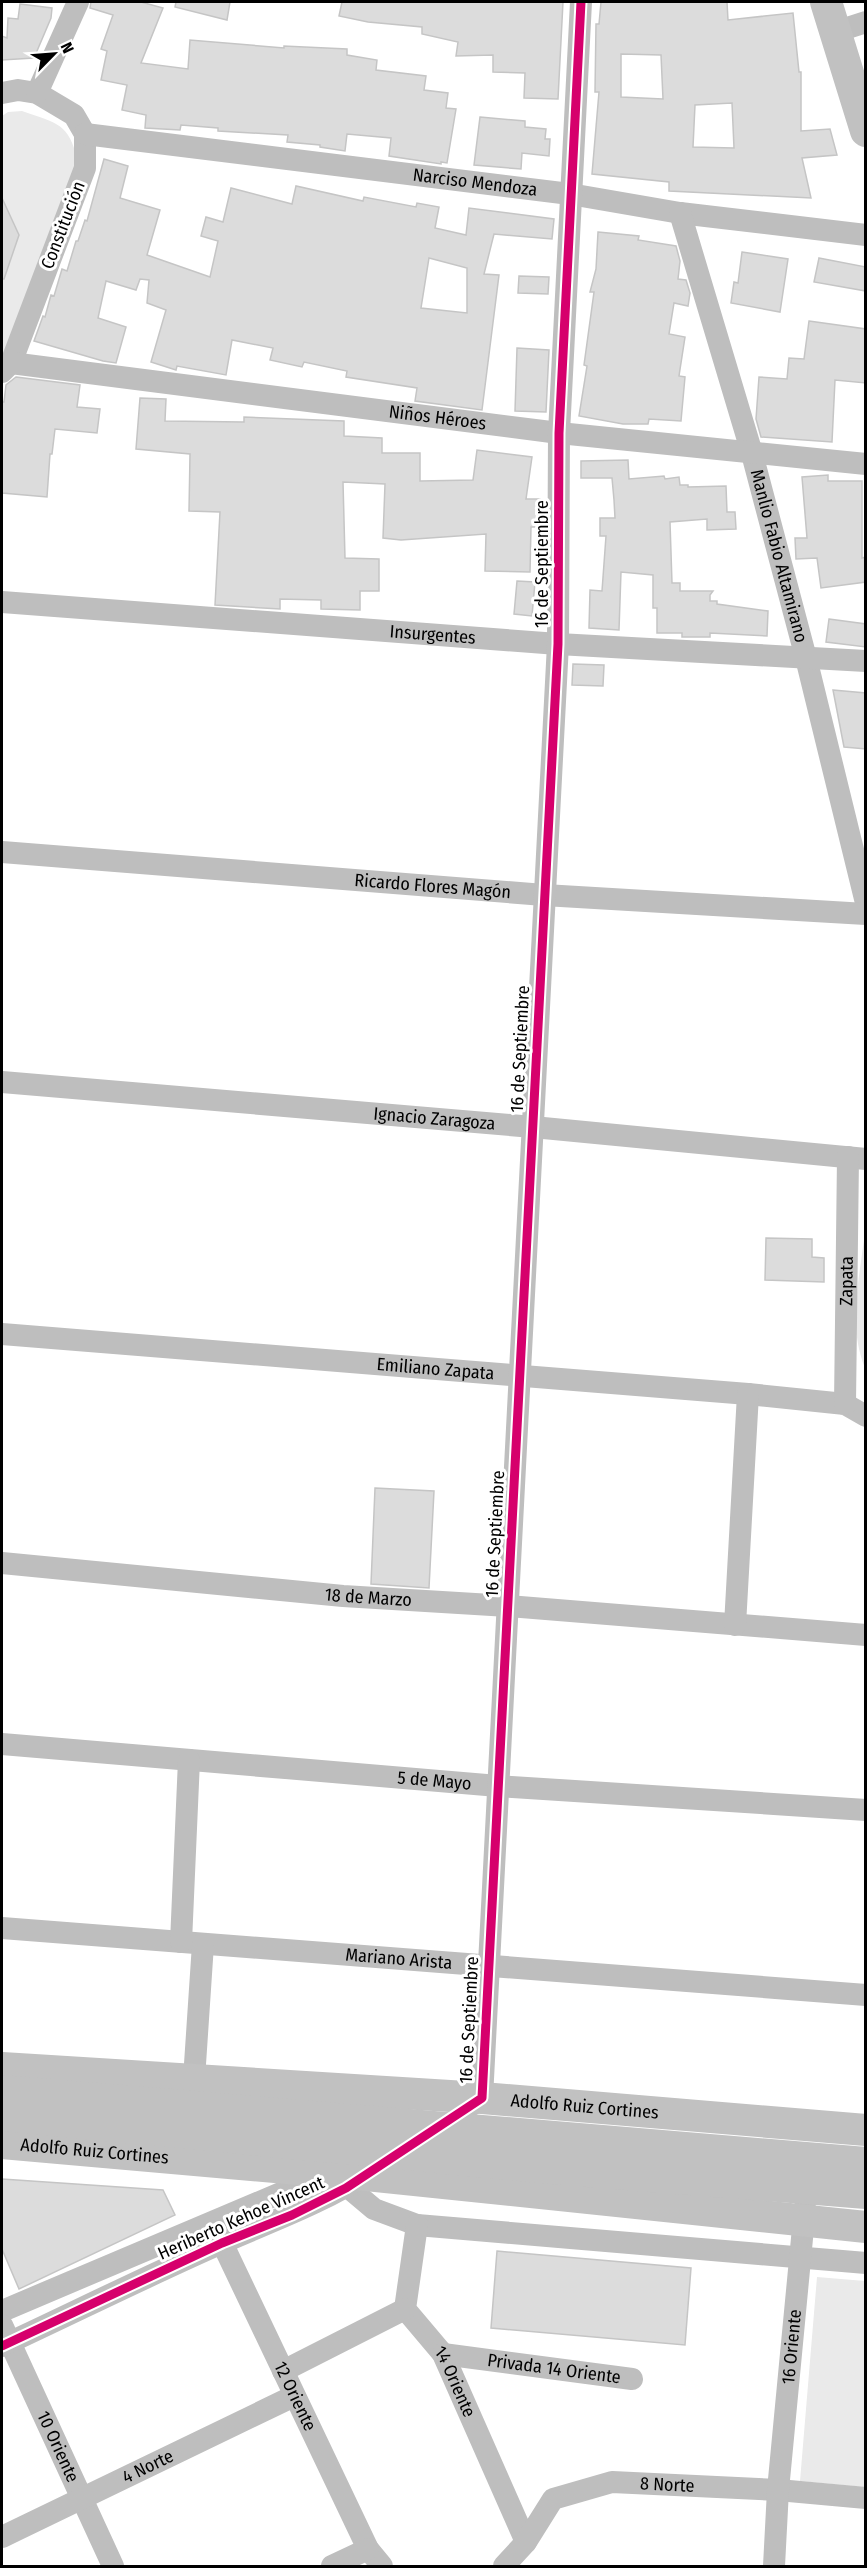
<svg xmlns="http://www.w3.org/2000/svg" width="867" height="2568" viewBox="0 0 867 2568" font-family="'Fira Sans Condensed',sans-serif">
<rect width="100%" height="100%" fill="#fff"/>
<path fill="#eaeaea" d="M22,111C58,124 68,122 78,161L2,358V116L8,112Z
M865,1231V1368C847,1324 860,1277 865,1231Z
M817,2277L865,2281V2487L800,2481Z"/>
<path fill="#dcdcdc" stroke="#c5c5c5" stroke-width="1.5" fill-rule="evenodd" d="M91,2H141L163,8L141,63L188,69L190,40L284,48V46L347,49V55L377,60L376,70L426,76L424,90L448,93L446,108L456,109L447,163L441,162V164L389,156L391,138L347,134L345,151L320,147V145L287,142L288,135L218,131V128L181,125L180,130L145,128L146,115L122,110L127,85L101,80L107,51L101,49L113,15L90,8Z
M176,2H230L227,20L175,7Z
M342,2H563L558,99L524,98L525,73L493,72V55L456,56L458,42L422,34V27L368,22L339,16Z
M601,2H727L728,20L793,13L799,72H801V131L830,129L837,155L802,158L811,198L669,191V182L592,174L599,92H595L596,24H599ZM621,54L661,55L663,99L621,97ZM732,103L734,148L693,147L695,105Z
M20,4L52,8L51,18L34,58L2,60V36L7,38L8,18L18,19Z
M480,117L525,121V127L546,129L545,139H550L549,156L522,153L521,169L474,165Z
M104,159L128,166L120,198L160,210L147,255L210,277L218,241L201,236L206,217L223,222L231,188L292,204L296,186L363,201L364,197L416,207L417,203L439,207L435,228L466,235L469,208L554,219L552,239L494,234L484,274L499,275L482,410L415,401L417,388L346,377L347,371L304,362L302,367L270,360L273,348L232,340L226,375L177,366L176,370L151,362L166,310L147,303L149,280L140,279L136,290L106,281L98,318L126,327L116,363L103,361L34,341L43,316L45,317L51,295L54,296L62,269L67,271L76,241H78L85,220L87,221ZM429,258L467,268V313L421,308Z
M2,198L19,235L4,279H2Z
M598,232L639,236L638,240L676,246L680,261L678,279L686,280L690,293L688,306L674,303L669,334L685,337L679,376L685,377L681,421L649,419L648,424H623L579,416L587,366L584,365L594,292H590L596,269Z
M742,252L788,259L780,312L731,303L734,282L738,283Z
M819,258L866,267V291L814,282Z
M519,276L549,277L548,294L518,293Z
M809,321L866,329V383L835,380L832,442L761,437L756,419L759,377L787,379L789,358L804,359Z
M517,348L549,350L546,412L515,411Z
M16,377L80,385L77,407L100,409L97,433L55,429L52,454H50L47,497L2,493V402H4L6,385Z
M140,398L166,399L165,421L244,422V417L344,421V436L382,438V453H420V481L473,480L477,450L532,457L526,499H540V527H531L530,572L485,571L486,534L401,540L383,538L385,484L343,482L345,558L379,559V591H360V610L321,609V600L280,599V609L215,605L220,512L189,511L190,454L136,449Z
M628,460L629,479L664,476L665,479L679,477L680,485H688V487L726,486L727,512H735L736,529L707,530V519L670,522L672,583H680V591H713L710,595V601H717V604L768,611L767,636L710,633V637H682V633H657V608H653V575L621,572L619,630L589,628L590,590L602,591L606,536H600V518H615L614,500L612,478H581V461Z
M828,475V481H862V558L866,557V582L821,588L817,558L796,559L795,538H807L802,477Z
M517,581L535,582L532,616L514,614Z
M829,619L866,624V647L826,642Z
M573,664L604,665L603,686L572,685Z
M833,690L866,693V749L844,747Z
M766,1238L812,1239V1257L824,1258V1282L765,1280Z
M375,1488L434,1491L429,1588L371,1584Z
M2,2179L163,2190L175,2215L19,2289L2,2249Z
M497,2251L691,2268L685,2345L491,2328Z"/>
<g fill="none" stroke-linecap="round" stroke-linejoin="round">
<g stroke="#bebebe" stroke-width="22">
<path d="M835,32L866,22"/>
<path d="M2,93L18,90L37,93L74,115L85,134V168L11,363L2,372"/>
<path d="M37,93L78,2"/>
<path id="s1" d="M85,134L570,194L680,213L866,235"/>
<path id="s2" d="M680,213L751,450L806,658L866,903"/>
<path id="s3" d="M11,363L559,433L866,464"/>
<path id="s4" d="M2,602L558,644L866,661"/>
<path id="s5" d="M2,852L544,895L866,914"/>
<path id="s6" d="M2,1082L533,1127L866,1159"/>
<path id="s7" d="M2,1334L748,1394L845,1404L866,1416"/>
<path id="s8" d="M845,1404L848,1157"/>
<path id="s9" d="M2,1563L343,1596L508,1606L866,1635"/>
<path d="M735,1625L748,1394"/>
<path id="s10" d="M2,1744L498,1786L866,1810"/>
<path id="s11" d="M2,1928L866,1995"/>
<path d="M181,1942L189,1760"/>
<path d="M194,2079L203,1944"/>
<path d="M470,2106L482,2098L558,644L559,433L581,2"/>
<path d="M336,2177L374,2209L417,2225L866,2263"/>
<path id="s12" d="M417,2225L405,2309L443,2354L526,2542"/>
<path id="s13" d="M216,2230L368,2549L382,2566"/>
<path d="M2,2311L328,2173"/>
<path id="s14" d="M2,2325L113,2566"/>
<path d="M2,2346C75,2312 147,2276 222,2243C272,2221 323,2203 370,2172"/>
<path id="s15" d="M443,2354L632,2379"/>
<path d="M283,2371L405,2309"/>
<path id="s16" d="M2,2537L294,2396"/>
<path d="M332,2566L368,2549"/>
<path id="s17" d="M504,2566L526,2542L553,2499L612,2482L778,2490L866,2498"/>
<path id="s18" d="M774,2566L778,2490L805,2207"/>
</g>
<g stroke="#c1c1c1" stroke-width="32">
<path d="M826,2L866,131"/>
<path id="s19" d="M2,2068L482,2098L866,2130"/>
<path id="s20" d="M2,2143L366,2175L866,2227"/>
</g>
<path stroke="#c1c1c1" stroke-width="32" d="M2,2091L866,2163
M2,2115L550,2168L866,2193"/>
<g stroke="#fff" stroke-width="13">
<path id="cycleway" d="M2,2346L222,2243L292,2215L346,2188L482,2098L558,644L559,433L581,2"/>
</g>
<use href="#cycleway" stroke="#d6006c" stroke-width="9"/>
</g>
<g text-anchor="middle" dominant-baseline="central" stroke-width="6" stroke-linejoin="round" paint-order="stroke">
<g font-size="18" fill="#000" stroke="#fff">
<text stroke="none"><textPath href="#s1" startOffset="393">Narciso Mendoza</textPath></text>
<text transform="translate(63 225) rotate(-69)">Constitución</text>
<text stroke="none"><textPath href="#s3" startOffset="430">Niños Héroes</textPath></text>
<text stroke="none"><textPath href="#s2" startOffset="357">Manlio Fabio Altamirano</textPath></text>
<text transform="translate(542 564) rotate(-90)">16 de Septiembre</text>
<text stroke="none"><textPath href="#s4" startOffset="432">Insurgentes</textPath></text>
<text stroke="none"><textPath href="#s5" startOffset="432">Ricardo Flores Magón</textPath></text>
<text transform="translate(520 1049) rotate(-87)">16 de Septiembre</text>
<text stroke="none"><textPath href="#s6" startOffset="434">Ignacio Zaragoza</textPath></text>
<text stroke="none"><textPath href="#s8" startOffset="123">Zapata</textPath></text>
<text stroke="none"><textPath href="#s7" startOffset="435">Emiliano Zapata</textPath></text>
<text transform="translate(495 1534) rotate(-87)">16 de Septiembre</text>
<text stroke="none"><textPath href="#s9" startOffset="368">18 de Marzo</textPath></text>
<text stroke="none"><textPath href="#s10" startOffset="434">5 de Mayo</textPath></text>
<text stroke="none"><textPath href="#s11" startOffset="398">Mariano Arista</textPath></text>
<text transform="translate(469 2020) rotate(-87)">16 de Septiembre</text>
<text stroke="none"><textPath href="#s19" startOffset="584">Adolfo Ruiz Cortines</textPath></text>
<text stroke="none"><textPath href="#s20" startOffset="93">Adolfo Ruiz Cortines</textPath></text>
<text transform="translate(241 2218) rotate(-24)">Heriberto Kehoe Vincent</text>
<text stroke="none"><textPath href="#s18" startOffset="220">16 Oriente</textPath></text>
<text stroke="none"><textPath href="#s15" startOffset="112">Privada 14 Oriente</textPath></text>
<text stroke="none"><textPath href="#s12" startOffset="174">14 Oriente</textPath></text>
<text stroke="none"><textPath href="#s13" startOffset="184">12 Oriente</textPath></text>
<text stroke="none"><textPath href="#s14" startOffset="134">10 Oriente</textPath></text>
<text stroke="none"><textPath href="#s16" startOffset="162">4 Norte</textPath></text>
<text stroke="none"><textPath href="#s17" startOffset="200">8 Norte</textPath></text>
</g>
</g>
<rect width="867" height="2568" fill="none" stroke="#000000" stroke-width="6"/>
<g transform="translate(54 54) rotate(65)" stroke="#ffffff" stroke-width="4.5" paint-order="stroke">
<path d="M0-4.5L10 22L0 15L-10 22Z" fill="#000000"/>
<text y="-9" font-size="16" font-weight="bold" text-anchor="middle" fill="#000000">N</text>
</g>
</svg>
